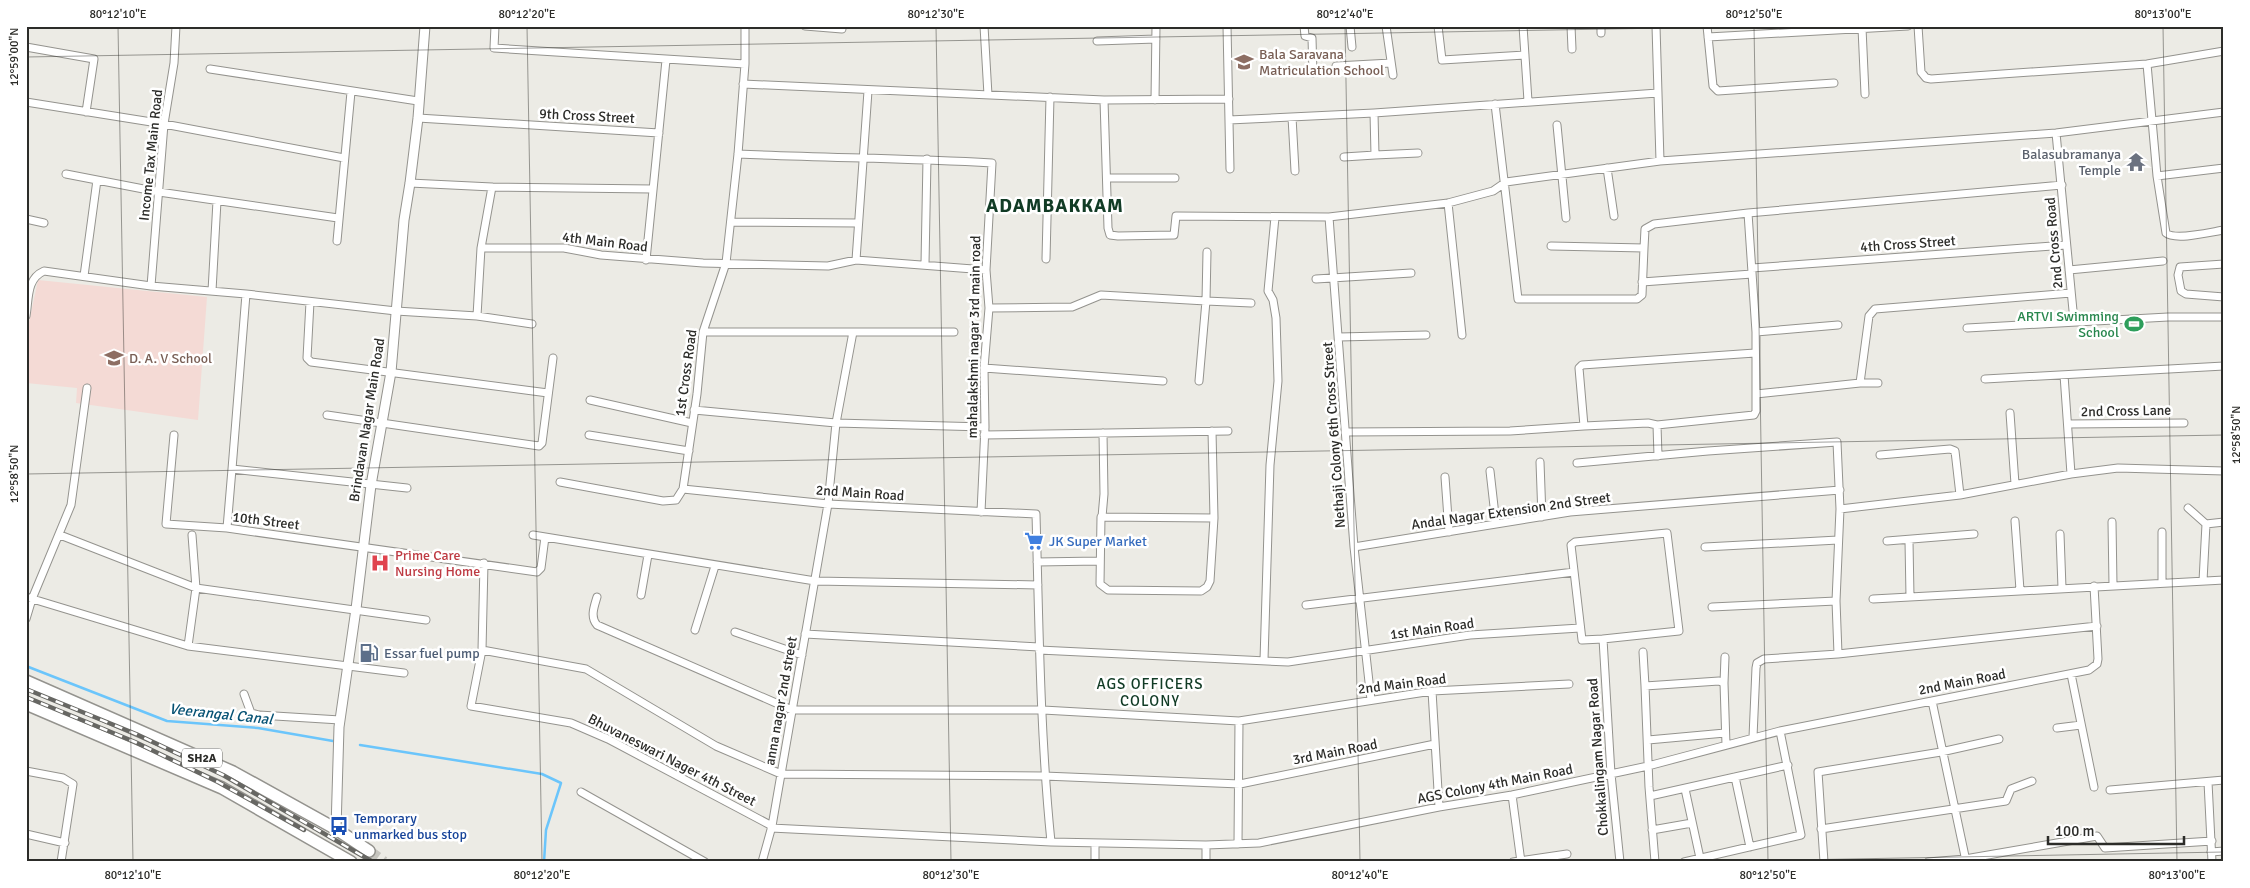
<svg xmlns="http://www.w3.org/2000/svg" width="2250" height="888" viewBox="0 0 2250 888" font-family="Signika,sans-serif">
<rect width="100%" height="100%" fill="#ecebe5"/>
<path fill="#f4dad5" d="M38,280L207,297L198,420L76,403L77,388L26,383V336Z"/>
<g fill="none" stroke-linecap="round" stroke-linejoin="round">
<path stroke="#6bc5fb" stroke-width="2.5" d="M26,666L167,721L258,728L333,741
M360,745L542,774L561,783L546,830L544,862"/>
<path stroke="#c6c5bf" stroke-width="11" stroke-dasharray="11 5.5" stroke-linecap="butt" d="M369,851L384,862"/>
<g stroke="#94938e" stroke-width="9">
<path id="minor" d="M495,26L494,48L745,64
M805,26L842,29
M984,26L988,95
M1227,26L1230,169
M1304,26L1305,36L1312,38L1313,73
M1350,26L1352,47
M1386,26L1393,75
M1438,26L1442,60L1525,55
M1523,26L1528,101
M1571,26L1572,49
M1601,26V33
M1656,26L1660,161
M1707,26L1713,86L1718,91L1834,83
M1918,26L1921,72L1926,78L1931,79L2147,64L2224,51
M1862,28L1865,94
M1708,37L1908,26
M1097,41L1156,39
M26,47L94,59L86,112
M2147,64L2157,176L2166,233C2175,241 2211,232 2224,230
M1336,66L1391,63
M210,69L418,101
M743,84L1104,100L1229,99
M1104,100L1108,228L1110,235L1118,236L1174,235L1176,216L1329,217L1448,203L1493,191L1506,182L1660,161L2056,133L2224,112
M1155,100L1156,26
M26,102L164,124L344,158
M1495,104L1518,299H1637L1642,295L1644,248
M1292,117L1295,171
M418,118L659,133
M1229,120L1374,113L1658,93
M1557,125L1566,218
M2056,133L2074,321
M738,154C822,158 907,158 992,163L986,270L989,308L984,368L985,427L981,512
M1375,155L1418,153
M1344,157L1375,155L1374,113
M1607,168L1614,216
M66,174L159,192L338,218
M2157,176L2224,168
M1107,178H1175
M410,183L492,187L652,189
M1448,203L1462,335
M1748,213L1756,332V411L1754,415L1657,425L1648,423L1584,426L1579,368L1582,365L1755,353
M1329,217L1354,547L1371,700
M26,219L44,223
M731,222L857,223
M337,241L351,92
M1551,246L1644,248L1645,229L1654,224L1748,213L2062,185
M481,248H564L601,255L703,263L828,266L856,260L986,270
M1207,252L1206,301L1251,303
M1046,259L1050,97
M646,260L666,60
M856,260L868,91
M925,264L927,159
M2224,264L2180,267L2178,275L2181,291L2186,294L2224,297
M1752,268L2066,245
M2069,270L2163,261
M84,276L97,180
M1316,279L1411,273
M1642,282L1752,274
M151,286L164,124L174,63L176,26
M212,291L217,201
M246,294L232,469L407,488
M310,302L307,358L311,362L548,393
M989,308L1072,307L1101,295L1206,301L1199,381
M26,316C29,299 26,279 44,271L151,286L246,294L396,311L477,316L532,324
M477,316L481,248L492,187
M1967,328L2168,317H2224
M703,332H954
M1756,332L1838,325
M1339,337L1426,335
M984,368L1163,381
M2064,375L2071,474
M1985,379L2224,366
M1860,383L1869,316L1875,309L2071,293
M1756,394L1860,383H1878
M590,400L692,423
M694,410L836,423L985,427
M2010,413L2015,484
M327,415L539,446L542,443L553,358
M2068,424L2184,423
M1657,425L1658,456
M1212,431L1214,518L1210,581L1207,587L1201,591L1108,590L1100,584L1101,517L1214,518
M1345,432L1510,431L1584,426
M174,435L166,524L227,528L537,572L541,568L545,537
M589,435L689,451
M984,435L1228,431
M1880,455L1950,449L1955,451L1960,495
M1540,462L1542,517
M1577,463L1708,451L1837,442L1840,509L1836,601L1838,654
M1490,471L1496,524
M1445,477L1449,532
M560,482L663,501L676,500L683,489L697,394L703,332L726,263L738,154L745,64V26
M683,489L828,504L1036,514C1039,623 1040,733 1051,842
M2188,508L2206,524
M1840,509L1960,495L2071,474L2118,468L2224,471
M1102,517L1104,494L1103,433
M2015,521L2020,590
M2112,522L2113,585
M227,528L232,469
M2060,534L2062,588
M60,535L196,588L426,620
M533,535L815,581L1038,585
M1887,541L1974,534
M1909,541L1910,597
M1354,547L1570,512L1840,490
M1705,547L1838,540
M1037,562L1099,561
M484,563L482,650L471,706L571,723L608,739L772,826
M2203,581L2206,524L2224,522
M2162,583V532
M641,595L648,555
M26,597L188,646L404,673
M597,597C594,607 590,617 597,625L792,710H1043L1239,721L1432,691L1569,684
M1873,599L2224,580
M1306,605L1574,572
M1712,607L1836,601
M26,619L32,599L71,505L87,388
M695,630L715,566
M735,632L802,655
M805,634L1039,647
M1603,639L1582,640L1571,545L1575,542L1667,533L1679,631L1603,639L1611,774L1620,862
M188,646L196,588L192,535
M482,650L586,669L716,746L781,774L1044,776L1240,784L1435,744
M1039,650L1288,662L1470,635L1580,628
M1643,652L1645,686
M1264,660L1270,465L1278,381L1276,318L1273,300L1268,291L1275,217
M2071,674L2094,787
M1724,683L1725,657
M1432,691L1439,807
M244,694L251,713L259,715L340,720
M1932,701L1966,861
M2057,728L2081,725
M1753,737L1756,668L1757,663L1764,659L1838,654L2097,626
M1648,740L1725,733
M26,771L63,778L73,784L61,862
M1735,777L1750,847
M2208,782L2212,862
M1685,789L1700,858
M2110,790L2224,780
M581,792L705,862
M1512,795L1521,862
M1650,796L1788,765
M771,828L1051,842L1206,845L1259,843L1439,807L1512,795L1648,766L1780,731L2089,670L2097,664L2098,659L2094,586
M1821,829L2006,801L2011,789L2032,781
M1652,830L1692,823
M26,834L65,843
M1238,844L1239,721
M1206,845V862
M2211,852L2224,851
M762,862L772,826L828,504L836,423L853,332
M1095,862V843
M1513,862L1567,854
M1655,862L1649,787L1645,686L1719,681L1724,683L1726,745
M1684,862L1801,835L1780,731
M1824,862L1818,772L1941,752L1999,739
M1928,862L1965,859L2097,836L2105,848L2212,841"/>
</g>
<g stroke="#94938e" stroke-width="11">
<path id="tertiary" d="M336,829L339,727L356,609L371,485L391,372L404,220L410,183L418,118L425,26"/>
</g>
<g stroke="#94938e" stroke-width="14">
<path id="primary" d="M26,681L233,772L336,829L369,851
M26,704L222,788L351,862"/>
</g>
<use href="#minor" stroke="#fff" stroke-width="7"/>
<use href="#tertiary" stroke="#fff" stroke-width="9"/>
<use href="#primary" stroke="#fff" stroke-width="11"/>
<g stroke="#676763" stroke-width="4.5">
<path id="rail" d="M26,689L136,734L223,775L373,862
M26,697L135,742L218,782L304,830"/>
</g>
<use href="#rail" stroke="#fff" stroke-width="2.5" stroke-dasharray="8" stroke-linecap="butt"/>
</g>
<path fill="none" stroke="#2c2c29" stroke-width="1" stroke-opacity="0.45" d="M118,26L133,862M527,26L542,862M936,26L951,862M1345,26L1360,862M1754,26L1768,862M2163,26L2177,862M26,57L1779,26M26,474L2224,435M1689,862L2224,852"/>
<defs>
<g id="school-bare" transform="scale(1.5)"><path d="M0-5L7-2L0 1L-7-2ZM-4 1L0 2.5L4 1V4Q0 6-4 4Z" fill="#8d6e63" stroke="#fff" stroke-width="2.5" paint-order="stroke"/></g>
<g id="temple-bare" transform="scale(1.5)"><path d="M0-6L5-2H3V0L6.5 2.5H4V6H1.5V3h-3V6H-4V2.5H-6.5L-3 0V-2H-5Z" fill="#6b7280" stroke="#fff" stroke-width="2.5" paint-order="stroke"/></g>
<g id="stadium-bare" transform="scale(1.5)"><path d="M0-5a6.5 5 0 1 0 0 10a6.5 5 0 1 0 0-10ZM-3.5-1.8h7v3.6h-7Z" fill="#2e9e5b" stroke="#fff" stroke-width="2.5" paint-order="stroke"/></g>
<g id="supermarket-bare" transform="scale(1.5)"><path d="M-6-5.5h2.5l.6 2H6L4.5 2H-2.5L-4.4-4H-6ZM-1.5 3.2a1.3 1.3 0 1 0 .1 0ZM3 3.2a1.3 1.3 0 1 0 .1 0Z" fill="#3f7fe0" stroke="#fff" stroke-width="2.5" paint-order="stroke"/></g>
<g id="hospital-bare" transform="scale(1.5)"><path d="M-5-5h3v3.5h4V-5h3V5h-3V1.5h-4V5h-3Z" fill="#e0444e" stroke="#fff" stroke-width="2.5" paint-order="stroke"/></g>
<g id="fuel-bare" transform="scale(1.5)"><path d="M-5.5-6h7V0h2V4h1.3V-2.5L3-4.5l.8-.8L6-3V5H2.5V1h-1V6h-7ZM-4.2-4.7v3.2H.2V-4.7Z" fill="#5c6f8a" stroke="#fff" stroke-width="2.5" paint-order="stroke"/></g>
<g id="bus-bare" transform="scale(1.5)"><path d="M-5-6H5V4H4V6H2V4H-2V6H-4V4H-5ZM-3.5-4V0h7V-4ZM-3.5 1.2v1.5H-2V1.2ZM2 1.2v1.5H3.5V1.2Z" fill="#1a4fb4" stroke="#fff" stroke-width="2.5" paint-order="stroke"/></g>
</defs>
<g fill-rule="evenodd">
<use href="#school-bare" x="1244" y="62"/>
<use href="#temple-bare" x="2136" y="162"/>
<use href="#stadium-bare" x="2134" y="324"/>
<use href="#school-bare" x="114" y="358"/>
<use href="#supermarket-bare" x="1034" y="541"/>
<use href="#hospital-bare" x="380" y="563"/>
<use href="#fuel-bare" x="369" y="653"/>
<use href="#bus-bare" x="339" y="826"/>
</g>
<g text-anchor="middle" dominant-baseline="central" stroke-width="5" stroke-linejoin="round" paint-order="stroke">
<rect fill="#fff" stroke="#6b6b69" stroke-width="1" x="182" y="748.5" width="40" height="19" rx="4"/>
<g font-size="12" font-weight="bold" fill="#2c2c29">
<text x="202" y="758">SH2A</text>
</g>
<g font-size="14" fill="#785e54" stroke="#fff" text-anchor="start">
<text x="1259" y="54">Bala Saravana<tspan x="1259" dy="16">Matriculation School</tspan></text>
<text x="129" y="358">D. A. V School</text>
</g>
<g font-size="14" fill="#2c2c29" stroke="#fff">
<text transform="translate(587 116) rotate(3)">9th Cross Street</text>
<text transform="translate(151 155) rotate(-84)">Income Tax Main Road</text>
<text transform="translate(605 242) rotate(7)">4th Main Road</text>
<text transform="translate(2054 243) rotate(-95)">2nd Cross Road</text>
<text transform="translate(1908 244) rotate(-4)">4th Cross Street</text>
<text transform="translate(974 337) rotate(-89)">mahalakshmi nagar 3rd main road</text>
<text transform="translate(686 373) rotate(-82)">1st Cross Road</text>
<text transform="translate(2126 411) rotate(-1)">2nd Cross Lane</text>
<text transform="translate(367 420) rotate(-81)">Brindavan Nagar Main Road</text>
<text transform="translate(1334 435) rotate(-94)">Nethaji Colony 6th Cross Street</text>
<text transform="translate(860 493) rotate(4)">2nd Main Road</text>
<text transform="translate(1511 511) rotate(-8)">Andal Nagar Extension 2nd Street</text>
<text transform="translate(266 521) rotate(7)">10th Street</text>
<text transform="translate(1432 629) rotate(-8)">1st Main Road</text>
<text transform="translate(1962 682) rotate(-11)">2nd Main Road</text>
<text transform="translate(1402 684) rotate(-7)">2nd Main Road</text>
<text transform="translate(781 701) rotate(-80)">anna nagar 2nd street</text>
<text transform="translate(1335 752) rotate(-11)">3rd Main Road</text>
<text transform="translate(1598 757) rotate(-94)">Chokkalingam Nagar Road</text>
<text transform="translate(672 760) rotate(27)">Bhuvaneswari Nager 4th Street</text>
<text transform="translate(1495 784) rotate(-11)">AGS Colony 4th Main Road</text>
</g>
<g font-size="14" fill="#5b616d" stroke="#fff" text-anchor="end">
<text x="2121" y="154">Balasubramanya<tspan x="2121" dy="16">Temple</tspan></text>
</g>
<g font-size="14" fill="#27864d" stroke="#fff" text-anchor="end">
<text x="2119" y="316">ARTVI Swimming<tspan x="2119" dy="16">School</tspan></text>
</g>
<g font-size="14" fill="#366cbe" stroke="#fff" text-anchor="start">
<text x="1049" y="541">JK Super Market</text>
</g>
<g font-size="14" fill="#be3a42" stroke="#fff" text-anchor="start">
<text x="395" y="555">Prime Care<tspan x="395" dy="16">Nursing Home</tspan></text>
</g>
<g font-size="14" fill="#4e5e75" stroke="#fff" text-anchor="start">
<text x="384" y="653">Essar fuel pump</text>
</g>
<g font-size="14" fill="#164399" stroke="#fff" text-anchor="start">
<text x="354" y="818">Temporary<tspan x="354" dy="16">unmarked bus stop</tspan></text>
</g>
<g font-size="15" letter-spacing="1" fill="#113b25" stroke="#fff">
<text x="1150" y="684">AGS OFFICERS<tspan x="1150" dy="17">COLONY</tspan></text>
</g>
<g font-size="15" font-style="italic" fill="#065274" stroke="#fff">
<text transform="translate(221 714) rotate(6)">Veerangal Canal</text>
</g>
<g font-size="19" font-weight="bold" letter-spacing="1" fill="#113b25" stroke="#fff">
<text x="1055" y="206">ADAMBAKKAM</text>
</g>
</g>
<rect width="2250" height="888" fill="none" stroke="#ffffff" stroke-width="55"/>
<path d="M2048 836v8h136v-8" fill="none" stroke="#2c2c29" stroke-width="2.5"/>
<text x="2055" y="836" font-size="15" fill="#2c2c29" stroke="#ffffff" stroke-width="4" paint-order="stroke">100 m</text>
<rect x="28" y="28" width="2194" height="832" fill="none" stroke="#2c2c29" stroke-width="2"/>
<g font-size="12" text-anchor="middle" fill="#2c2c29">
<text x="118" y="18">80°12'10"E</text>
<text x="527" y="18">80°12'20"E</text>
<text x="936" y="18">80°12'30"E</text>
<text x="1345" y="18">80°12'40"E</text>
<text x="1754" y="18">80°12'50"E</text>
<text x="2163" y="18">80°13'00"E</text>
<text transform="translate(14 57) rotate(-90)" y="4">12°59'00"N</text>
<text transform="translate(2236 435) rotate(-90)" y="4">12°58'50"N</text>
<text transform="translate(14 474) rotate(-90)" y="4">12°58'50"N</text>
<text x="133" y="879">80°12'10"E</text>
<text x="542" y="879">80°12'20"E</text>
<text x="951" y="879">80°12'30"E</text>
<text x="1360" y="879">80°12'40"E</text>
<text x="1768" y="879">80°12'50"E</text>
<text x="2177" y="879">80°13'00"E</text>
</g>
</svg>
